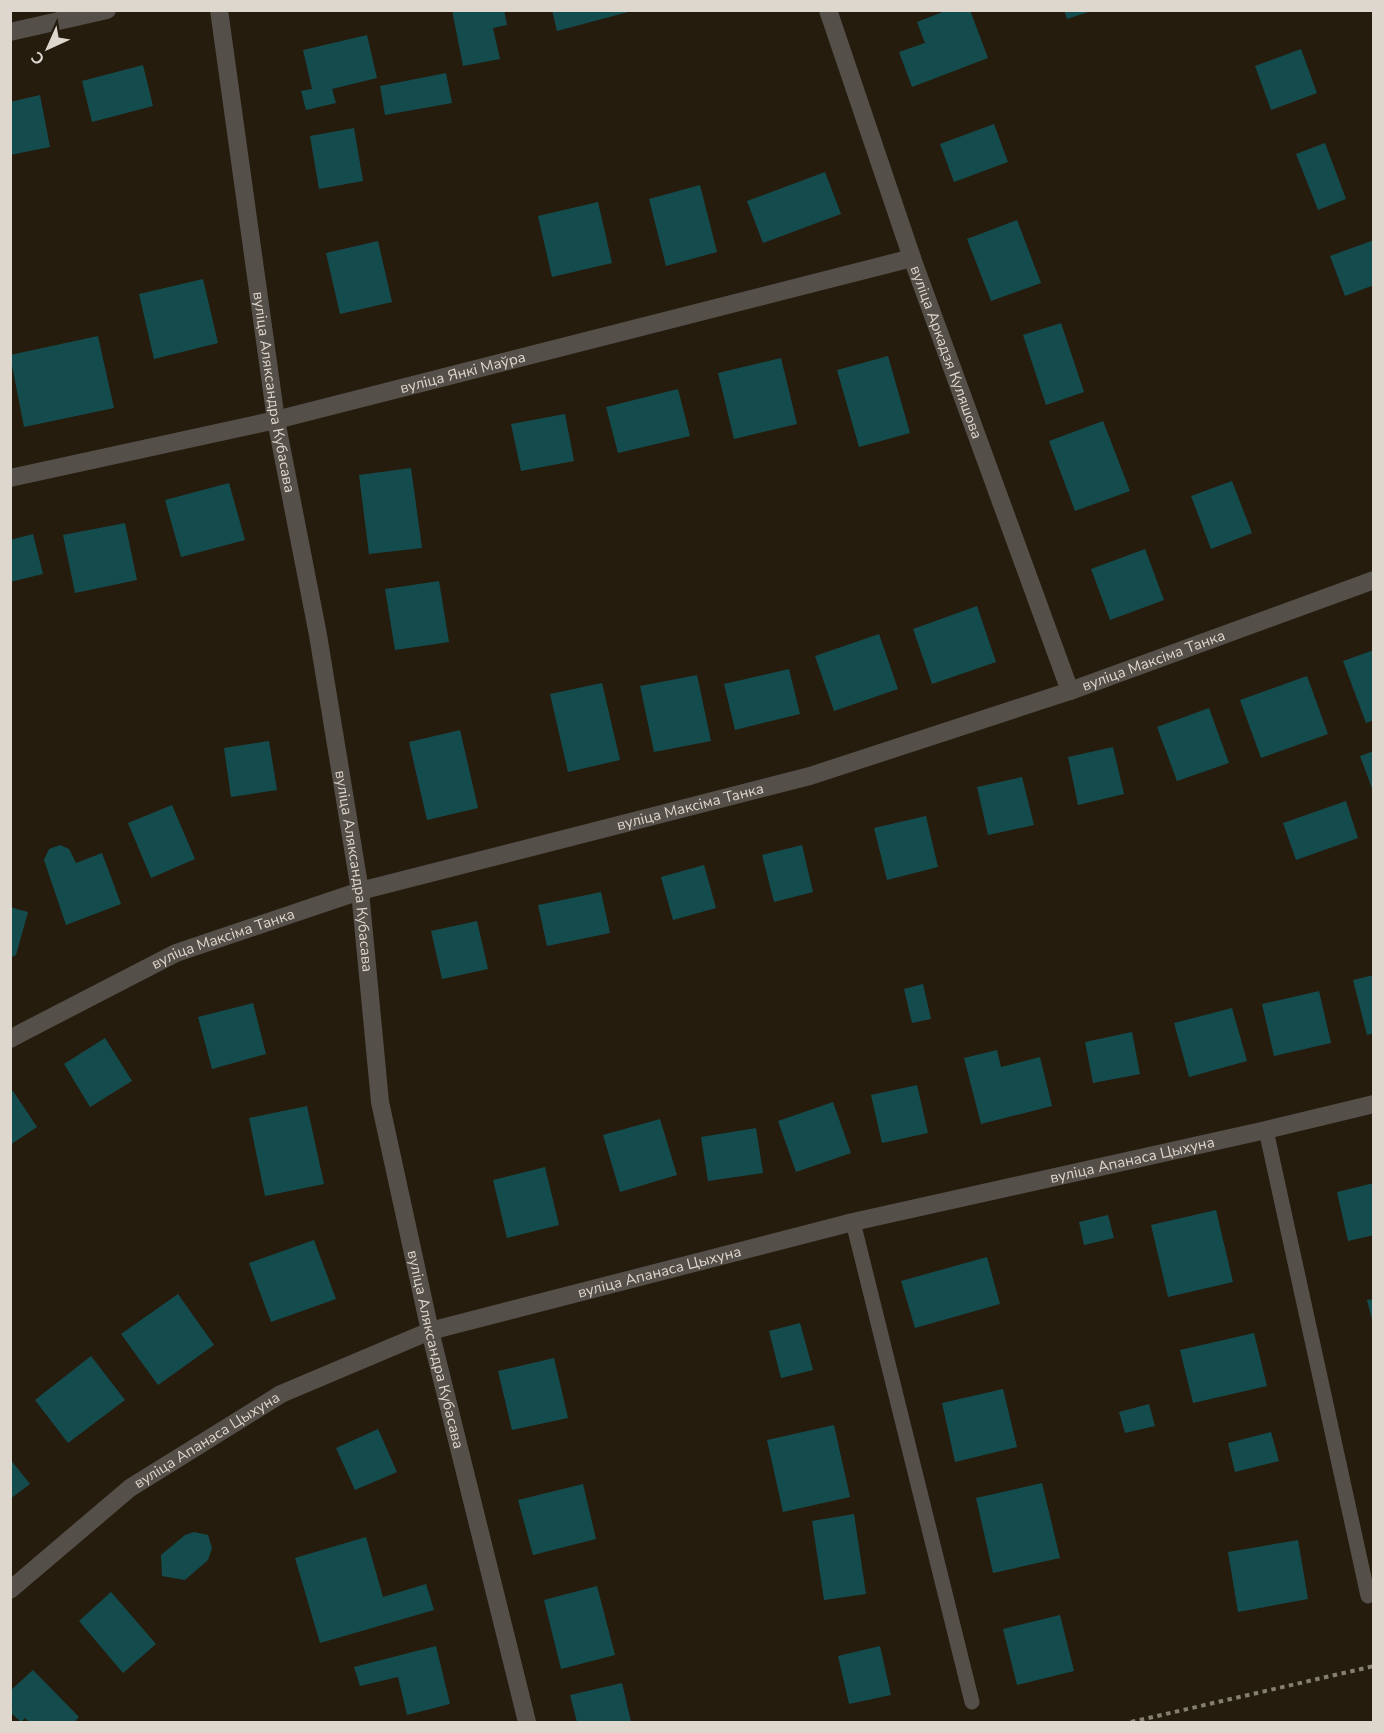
<svg xmlns="http://www.w3.org/2000/svg" width="1384" height="1733" viewBox="0 0 1384 1733" font-family="'Nunito Sans',sans-serif">
<rect width="100%" height="100%" fill="#251c0e"/>
<path fill="#144c4e" d="M452,10H504L507,25L493,28L500,59L463,66Z
M552,10H632V11L557,31Z
M948,10H970L988,58L912,87L899,52L925,43L917,22Z
M1064,10H1091V11L1067,19Z
M367,35L377,78L332,89L336,103L306,110L301,91L312,89L303,50Z
M1301,49L1317,93L1271,110L1255,66Z
M143,65L153,106L92,122L82,81Z
M446,73L452,103L385,115L380,86Z
M40,95L50,147L10,155V102Z
M994,124L1008,162L954,182L940,144Z
M354,128L363,181L319,189L310,136Z
M1325,143L1346,199L1318,210L1296,154Z
M825,172L841,214L763,243L747,201Z
M700,185L717,252L666,266L649,199Z
M598,202L612,263L552,277L538,216Z
M1017,220L1041,283L991,301L967,239Z
M1374,240V285L1345,296L1330,256Z
M378,241L392,302L340,314L326,253Z
M203,279L218,343L154,359L139,294Z
M1061,323L1084,392L1046,405L1023,335Z
M98,336L114,408L24,427L10,355Z
M888,356L910,433L859,447L837,370Z
M781,358L797,424L734,439L718,373Z
M678,389L690,436L618,453L606,407Z
M565,414L574,461L521,471L511,424Z
M1103,421L1130,491L1075,511L1049,441Z
M411,468L422,548L369,554L359,475Z
M1232,481L1252,533L1211,549L1191,496Z
M229,483L245,540L181,557L165,500Z
M125,523L137,580L75,593L63,535Z
M33,534L43,574L10,582V540Z
M1145,549L1164,600L1110,620L1091,569Z
M439,581L449,642L395,650L385,589Z
M977,606L996,662L932,684L913,629Z
M879,634L898,689L834,711L815,656Z
M1374,650V720L1366,723L1343,661Z
M789,669L800,714L735,730L724,684Z
M697,675L711,741L654,752L640,686Z
M1307,676L1328,734L1261,758L1240,700Z
M602,683L620,760L568,772L550,694Z
M1209,708L1229,763L1177,781L1157,727Z
M460,730L478,808L427,820L409,742Z
M269,741L277,790L231,797L224,748Z
M1113,747L1124,794L1078,805L1068,757Z
M1374,751V791H1373L1360,756Z
M1022,777L1034,825L988,835L977,787Z
M1346,801L1358,838L1296,860L1283,823Z
M172,805L195,859L151,878L128,823Z
M926,816L938,867L887,880L874,828Z
M60,845L69,849L76,863L102,853L121,904L66,925L44,860L49,849Z
M802,845L813,892L774,902L762,855Z
M704,865L716,908L673,920L661,877Z
M601,892L610,933L547,946L538,905Z
M10,907L28,912L16,955L10,958Z
M477,921L488,969L442,979L431,931Z
M1374,975V1033L1367,1035L1353,980Z
M923,984L931,1019L912,1023L904,989Z
M1319,991L1331,1043L1274,1056L1262,1004Z
M253,1003L266,1054L212,1069L198,1017Z
M1232,1008L1247,1061L1189,1077L1174,1023Z
M1132,1032L1140,1074L1093,1083L1085,1042Z
M105,1038L132,1081L90,1107L64,1064Z
M997,1050L1001,1067L1040,1057L1052,1106L981,1124L964,1058Z
M917,1085L928,1133L882,1143L871,1095Z
M13,1091L37,1127L10,1145V1093Z
M833,1102L851,1153L796,1172L778,1121Z
M307,1106L324,1184L265,1196L249,1118Z
M660,1119L677,1175L620,1192L603,1135Z
M756,1128L763,1173L708,1181L701,1137Z
M545,1167L559,1225L507,1238L493,1180Z
M1374,1183V1235L1348,1241L1337,1192Z
M1216,1210L1233,1282L1168,1297L1151,1225Z
M1108,1215L1114,1238L1084,1245L1079,1222Z
M314,1240L336,1299L271,1322L249,1263Z
M987,1257L1000,1304L915,1328L901,1281Z
M178,1294L214,1345L158,1385L121,1334Z
M1374,1299V1323H1373L1367,1300Z
M800,1323L813,1370L781,1378L769,1331Z
M1254,1333L1267,1386L1193,1403L1180,1350Z
M91,1356L125,1400L68,1443L35,1400Z
M554,1358L568,1418L512,1430L498,1371Z
M1003,1389L1017,1447L955,1462L942,1403Z
M1149,1404L1155,1426L1125,1433L1119,1412Z
M834,1425L850,1497L783,1512L767,1440Z
M378,1429L397,1472L355,1490L336,1448Z
M1271,1432L1279,1461L1235,1472L1228,1443Z
M10,1459L30,1484L10,1499Z
M1042,1483L1060,1558L993,1573L976,1498Z
M583,1484L596,1539L533,1555L518,1500Z
M854,1514L866,1594L824,1600L812,1521Z
M194,1532L208,1535L212,1548L208,1560L185,1580L162,1576L161,1555L185,1535Z
M366,1537L383,1597L426,1584L434,1610L320,1643L295,1558Z
M1298,1540L1308,1599L1238,1612L1228,1552Z
M597,1586L615,1655L561,1669L544,1600Z
M111,1592L156,1644L123,1673L79,1621Z
M1060,1615L1074,1671L1017,1685L1003,1629Z
M436,1646L450,1704L407,1715L398,1677L360,1686L354,1667Z
M880,1646L891,1695L849,1704L838,1656Z
M33,1670L79,1717L74,1722H29L25,1718L21,1722L10,1712V1708L13,1706L10,1703V1691Z
M622,1683L631,1722H577L570,1695Z"/>
<g fill="none" stroke-linecap="round" stroke-linejoin="round">
<path stroke="#857e72" stroke-width="4" stroke-dasharray="4.5 4.5" stroke-linecap="butt" d="M1131,1722L1374,1666"/>
<path stroke="#544f49" stroke-width="15" d="M1266,1130L1368,1596
M853,1222L972,1702"/>
<g stroke="#544f49" stroke-width="18">
<path id="s1" d="M219,10L276,420L318,635L360,891L380,1102L430,1331L527,1722"/>
<path id="s2" d="M828,10L912,258L1070,691"/>
<path d="M10,32L107,10"/>
<path id="s3" d="M10,478L276,420L912,258"/>
<path id="s4" d="M10,1039L23,1032L176,953L360,891L810,776L1070,691L1374,580"/>
<path id="s5" d="M10,1590L130,1488L281,1394L430,1331L853,1222L1266,1130L1374,1104"/>
</g>
</g>
<g text-anchor="middle" dominant-baseline="central" stroke-width="4.5" stroke-linejoin="round" paint-order="stroke">
<g font-size="15" fill="#ddd7ce" stroke="#251c0e">
<text stroke="none"><textPath href="#s2" startOffset="362">вуліца Аркадзя Куляшова</textPath></text>
<text stroke="none"><textPath href="#s3" startOffset="465">вуліца Янкі Маўра</textPath></text>
<text stroke="none"><textPath href="#s1" startOffset="386">вуліца Аляксандра Кубасава</textPath></text>
<text stroke="none"><textPath href="#s4" startOffset="1208">вуліца Максіма Танка</textPath></text>
<text stroke="none"><textPath href="#s4" startOffset="722">вуліца Максіма Танка</textPath></text>
<text stroke="none"><textPath href="#s1" startOffset="872">вуліца Аляксандра Кубасава</textPath></text>
<text stroke="none"><textPath href="#s4" startOffset="236">вуліца Максіма Танка</textPath></text>
<text stroke="none"><textPath href="#s5" startOffset="1220">вуліца Апанаса Цыхуна</textPath></text>
<text stroke="none"><textPath href="#s5" startOffset="734">вуліца Апанаса Цыхуна</textPath></text>
<text stroke="none"><textPath href="#s1" startOffset="1358">вуліца Аляксандра Кубасава</textPath></text>
<text stroke="none"><textPath href="#s5" startOffset="248">вуліца Апанаса Цыхуна</textPath></text>
</g>
</g>
<rect width="1384" height="1733" fill="none" stroke="#ddd7ce" stroke-width="24"/>
<g transform="translate(48 48) rotate(225)" stroke="#251c0e" stroke-width="4.5" paint-order="stroke">
<path d="M0-4.5L10 22L0 15L-10 22Z" fill="#ddd7ce"/>
<text y="-9" font-size="16" font-weight="bold" text-anchor="middle" fill="#ddd7ce">С</text>
</g>
</svg>
